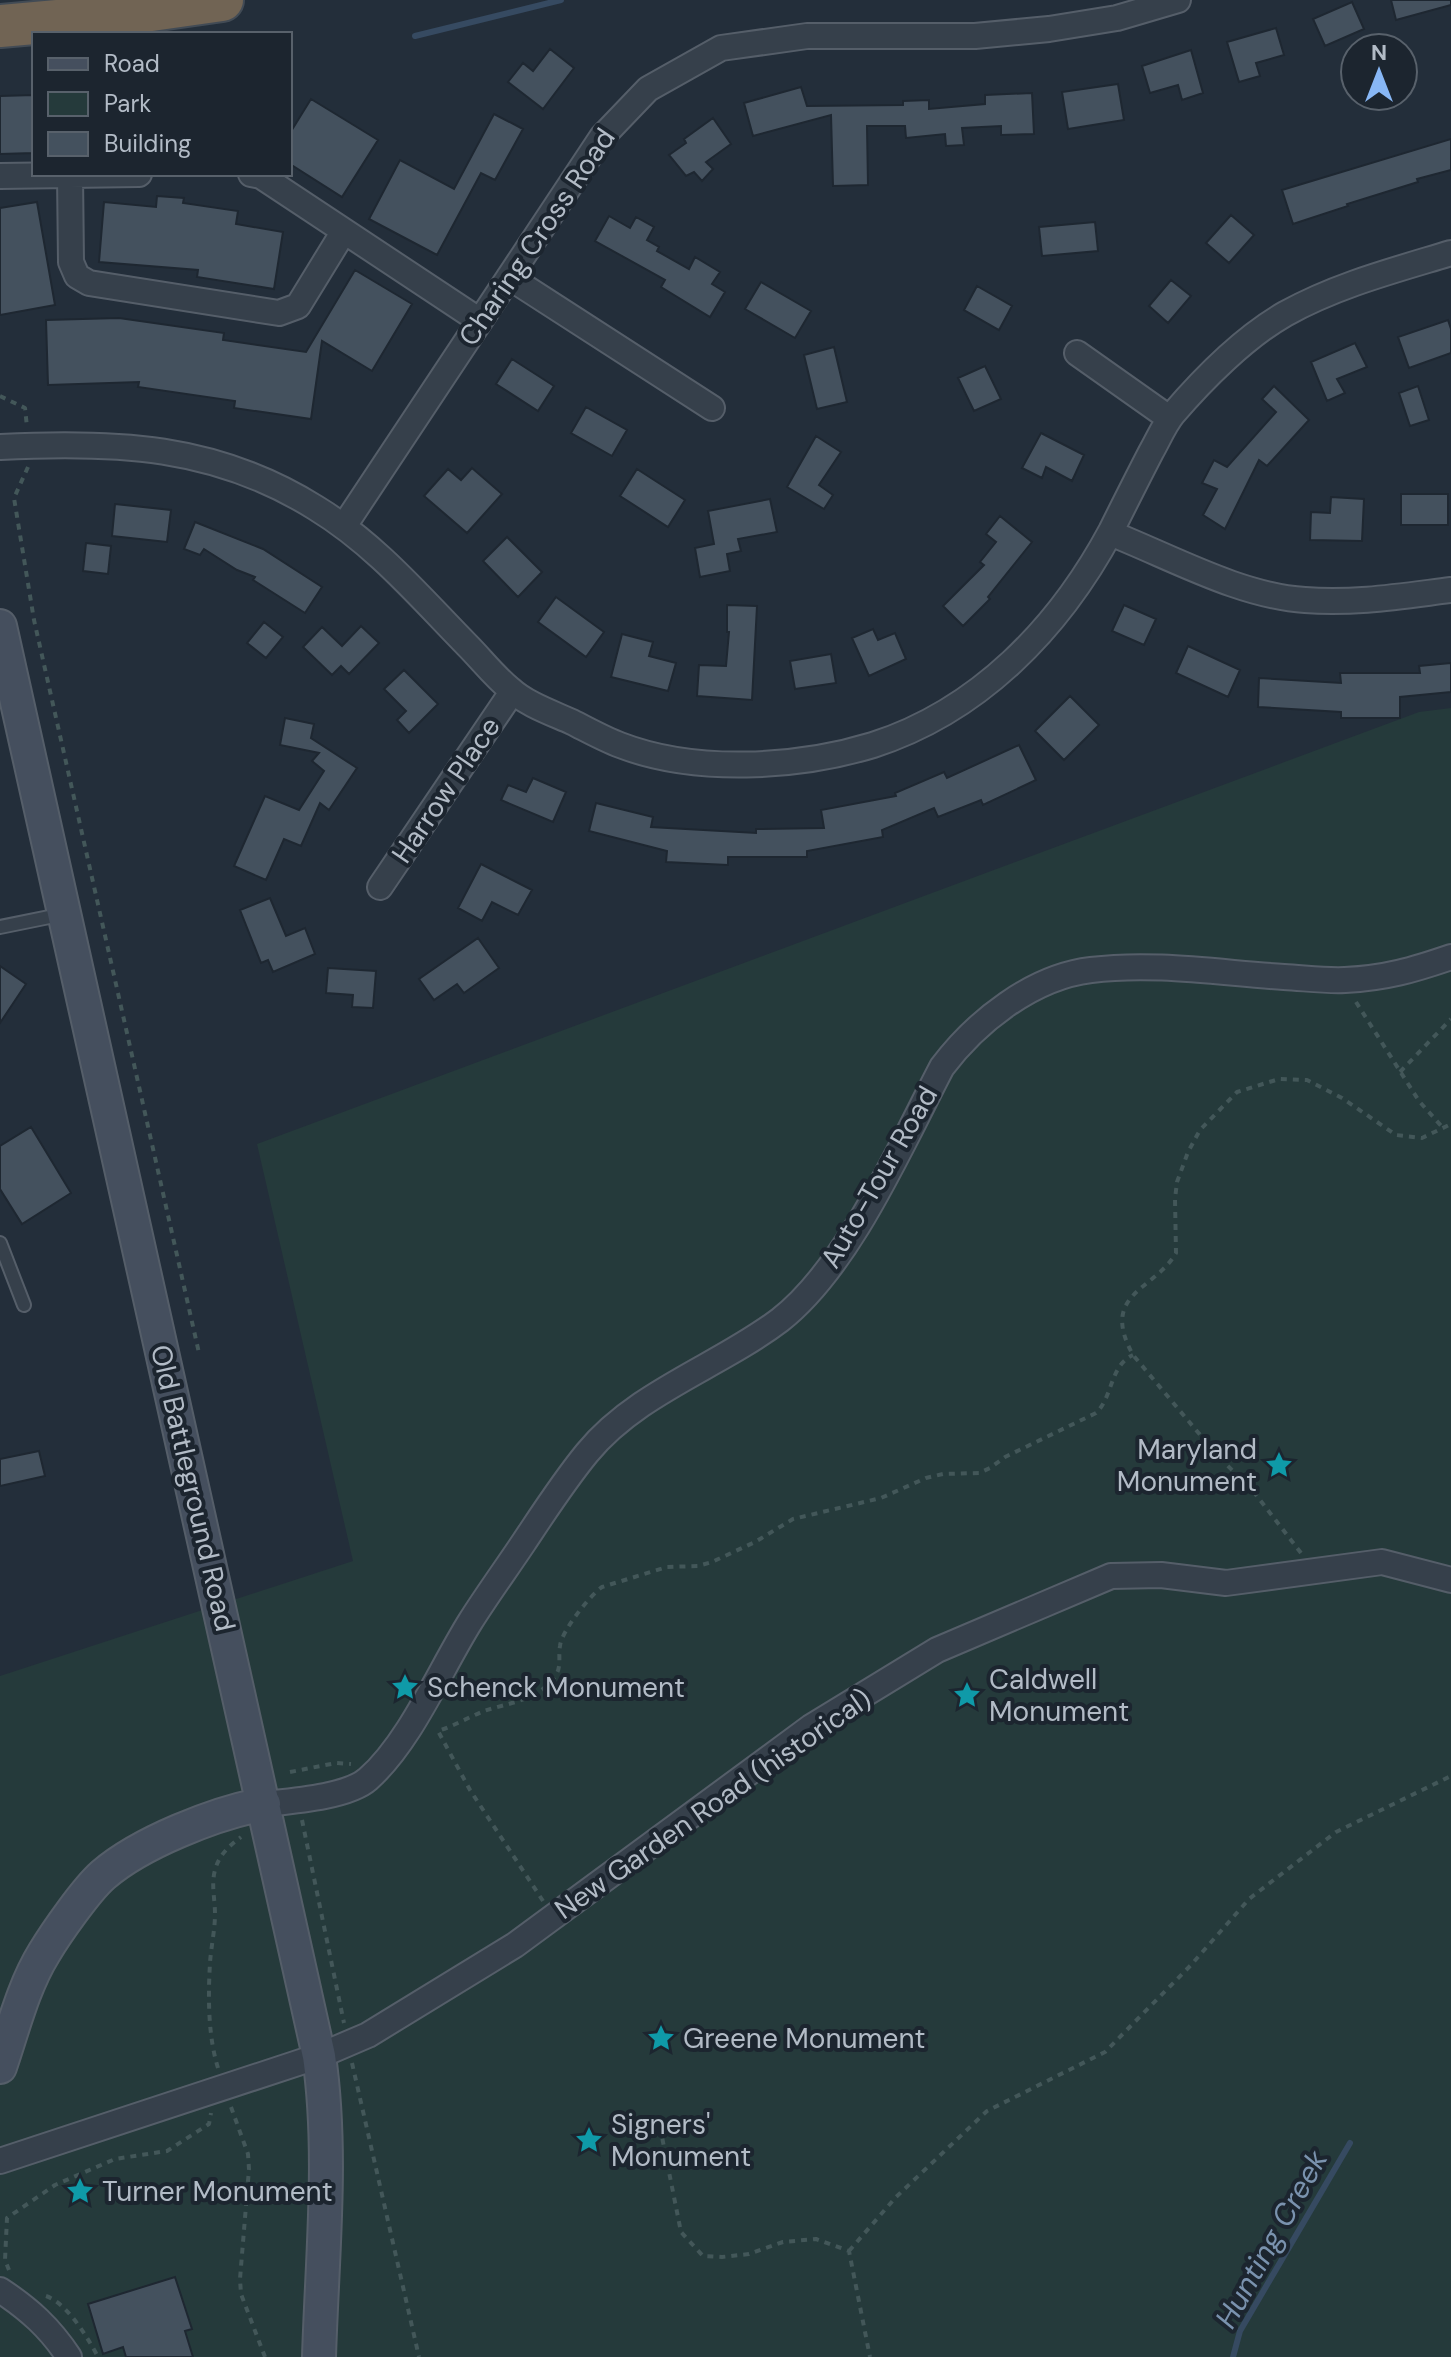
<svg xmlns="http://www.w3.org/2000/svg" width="1451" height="2357" viewBox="0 0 1451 2357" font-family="'DM Sans',sans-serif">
<rect width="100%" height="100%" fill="#232e3a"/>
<path fill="#253a3b" d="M1451,708V2357H0V1676L353,1561L257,1144L1419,712Z"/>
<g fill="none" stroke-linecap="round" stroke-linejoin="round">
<path stroke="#364a61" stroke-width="6" d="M415,36L561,0
M1233,2357L1240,2331L1350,2143"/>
</g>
<path fill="#44515e" stroke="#1e2731" stroke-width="2" d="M1391,0H1451V5L1396,20Z
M1352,2L1364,29L1325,46L1313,19Z
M1276,28L1284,55L1256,63L1260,76L1239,82L1227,42Z
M550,49L574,68L543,109L508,82L523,63L533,71Z
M1191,50L1203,93L1182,100L1178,85L1150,93L1142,66Z
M1118,84L1124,120L1068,129L1062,92Z
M801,87L807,106L903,105V101L929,100V109L985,104V95L1032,93L1034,134L1001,135V126L962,128L964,145L946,146L945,134L906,138L905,126H867L868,185L833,186L831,115L753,136L744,103Z
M34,95V153L0,154V96Z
M311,99L378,140L342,197L290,164V133Z
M494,114L523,129L495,180L481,173L437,255L369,219L400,160L454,189Z
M713,118L731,144L706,162L713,169L702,181L694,172L686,176L669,155L686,143L684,139Z
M1451,139V170L1417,179L1418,182L1347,204L1348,206L1293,224L1282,190Z
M157,196L184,198L183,203L238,211L236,224L283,232L274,289L197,277L198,270L99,262L104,202L156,207Z
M37,202L55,305L0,315V208Z
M1231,215L1254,235L1229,263L1206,243Z
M609,216L630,228L636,217L654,227L647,240L659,247L657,251L689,269L695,257L720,272L712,284L725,292L710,317L661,287L665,280L595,241Z
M1095,222L1098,251L1042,256L1039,227Z
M355,270L412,304L372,371L322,341L311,419L234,408L235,401L138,387L139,382L48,385L46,320L119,318L224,333L223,340L306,352Z
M1171,280L1191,296L1168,323L1149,306Z
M761,282L811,311L795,338L745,309Z
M977,286L1012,306L999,330L964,310Z
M1448,320L1451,329V353L1409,368L1398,337Z
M1355,343L1367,367L1337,379L1345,393L1327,401L1311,362Z
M834,347L847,402L817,409L804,355Z
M512,359L554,386L538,411L496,384Z
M985,366L1001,399L974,411L958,378Z
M1274,386L1309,420L1267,466L1259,460L1225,529L1203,515L1217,489L1202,483L1214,460L1227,467L1276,412L1262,399Z
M1418,386L1429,420L1410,426L1399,393Z
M586,407L627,430L612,456L571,433Z
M1041,433L1084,455L1072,481L1046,467L1042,478L1022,468Z
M816,436L841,452L819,485L833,495L824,509L787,487Z
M472,468L502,494L467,533L424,496L448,469L461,480Z
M637,469L685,500L668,527L620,496Z
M1401,494H1448V525H1401Z
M1331,497L1364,499L1362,541L1310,540L1311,512L1330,513Z
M770,499L777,532L738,539L741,551L727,554L730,571L700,577L695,548L714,544L708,511Z
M115,504L171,510L167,542L112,536Z
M1000,516L1032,542L988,597L990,599L963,626L943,606L984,565L980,562L996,542L986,534Z
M195,522L263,549L322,587L305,613L253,580L255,577L237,570L204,549L200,555L184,549Z
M507,537L542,572L518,597L483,561Z
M86,543L111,546L108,574L83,571Z
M556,597L604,632L586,657L538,622Z
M727,605L757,606L752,700L697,696L699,665L726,666L729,632H727Z
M1124,605L1156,619L1144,645L1112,631Z
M264,622L283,637L266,658L247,643Z
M361,626L379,643L349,674L341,666L332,675L303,647L322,627L342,646Z
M873,629L878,640L895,633L906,659L869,676L852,638Z
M622,634L653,642L649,656L676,663L668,691L611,677Z
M1188,646L1240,670L1228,697L1176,673Z
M831,654L836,683L795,689L790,661Z
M1451,663V692L1400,697V718H1341V712L1258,707L1259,678L1341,683L1340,673H1420L1419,666Z
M404,670L438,704L409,733L397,720L406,711L384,689Z
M1070,696L1099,725L1064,760L1035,731Z
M285,718L314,724L311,738L357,768L329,810L320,803L301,846L284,839L266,880L234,866L265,796L299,810L324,771L312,761L319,753L280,745Z
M1019,745L1036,780L983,805L981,800L938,817L934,808L882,830L883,837L807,851V857H728V865L666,862L667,851L589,831L596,803L653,817L651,827L756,833V829L824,828L821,810L896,796L895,793L944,772L947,778Z
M533,778L566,792L553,822L501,800L508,785L526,792Z
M481,864L532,890L518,915L492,902L482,921L458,908Z
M270,898L286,936L305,928L315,954L273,972L268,960L261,963L240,910Z
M478,938L499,968L464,993L457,984L434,1000L419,979Z
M0,966L26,984L0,1023Z
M328,968L376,971L373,1008L352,1007L353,995L326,993Z
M31,1127L71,1193L22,1224L0,1189V1146Z
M39,1451L45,1476L0,1486V1459Z
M175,2277L192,2329L185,2331L193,2357H126L123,2347L103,2354L88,2304Z"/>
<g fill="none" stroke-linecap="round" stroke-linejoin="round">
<g stroke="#555e69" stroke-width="16">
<path id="lane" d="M0,927L64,914
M0,1243L24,1305"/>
</g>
<g stroke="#555e69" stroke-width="28">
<path id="street" d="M251,174L261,176L480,321
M70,175L71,262L77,276L89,283L279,313L298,306L344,231
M0,176L139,174
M509,277L712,408
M1077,353L1169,418
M0,447C114,441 216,445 316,508C375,544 419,596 467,645C481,659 494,676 510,689C526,704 552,713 572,722C588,730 604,739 620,745C695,774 798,768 873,745C979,711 1059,628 1111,531C1124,505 1137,479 1151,452C1158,440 1164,425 1173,414C1203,379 1245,337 1285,314C1337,285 1395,270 1451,253
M344,526L602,137L648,89L721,48L807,36H975L1049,29L1117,18L1178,0
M1110,533C1171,557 1240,596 1305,600C1354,604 1402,596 1451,590
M380,887L512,692
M264,1804C291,1801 348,1797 368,1779C410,1742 440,1670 470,1622C487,1595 506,1569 524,1542C544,1512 564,1481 587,1453C637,1392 718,1367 780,1320C849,1266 901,1145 942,1067C976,1022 1032,977 1091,970C1154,962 1221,973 1284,977C1304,978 1325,981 1345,980C1386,978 1413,970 1451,957
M0,2161L319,2056L368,2035L515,1945L811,1727L937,1650L1111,1576L1161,1575L1226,1583L1382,1562L1451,1580
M0,2290C29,2309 50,2328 69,2357"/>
</g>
<g stroke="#555e69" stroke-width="36">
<path id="secondary" d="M0,626L319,2056C333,2153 322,2258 319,2357
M0,2067C13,2029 23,1987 44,1953C56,1933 86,1890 103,1875C140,1843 215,1813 264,1804"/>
</g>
<g stroke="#424b55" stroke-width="46">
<path id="highway" d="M0,26L102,17L222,0"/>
</g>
<path stroke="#435759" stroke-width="4" stroke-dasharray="6 6" stroke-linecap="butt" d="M0,396L25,408L27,427
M28,467L14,498L34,620L199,1353
M1356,1002L1419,1101L1443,1128
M1400,1072L1451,1019
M1301,1553L1253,1491L1217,1455L1133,1355C1099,1293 1154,1291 1176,1253L1175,1199L1177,1182L1188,1152L1200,1130L1237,1092L1279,1079L1307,1080L1342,1098L1396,1135L1422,1138L1451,1124
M290,1772L336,1763L351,1764
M302,1820L344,2023
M543,1901L470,1790L438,1731C454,1726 469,1717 484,1711C508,1703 540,1700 555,1676C562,1667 558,1657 560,1646C561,1632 590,1595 602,1587L667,1567L698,1566L712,1562L755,1542L793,1519L881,1498L926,1478L943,1474L979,1473L990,1468L1005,1457L1096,1413C1113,1397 1110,1365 1133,1355
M352,2063L419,2357
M218,2068C208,2036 208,1997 210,1963C211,1947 215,1930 215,1914C215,1899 211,1885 215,1870C219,1855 229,1846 241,1837
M231,2107L248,2154L249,2169L240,2279L241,2294L265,2357
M660,2127L681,2232L703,2256L722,2257L749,2254L783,2242L816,2239L849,2251L870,2357
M849,2251L896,2197L987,2111L1105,2052L1191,1965L1249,1899L1336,1832L1451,1776
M9,2270L5,2260L7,2218L55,2185L115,2159L167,2151L209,2124L211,2113
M46,2296C67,2303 88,2338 98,2357"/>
<use href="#lane" stroke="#36404b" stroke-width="12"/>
<use href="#street" stroke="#36404b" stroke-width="24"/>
<use href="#secondary" stroke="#454f5e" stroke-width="32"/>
<use href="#highway" stroke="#716454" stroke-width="42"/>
</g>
<defs>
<g id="sight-bare" transform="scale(2.16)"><path d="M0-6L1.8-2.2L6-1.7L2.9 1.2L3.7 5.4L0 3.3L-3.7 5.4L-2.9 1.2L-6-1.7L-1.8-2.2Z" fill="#0f9aa8" stroke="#1c252f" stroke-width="2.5" paint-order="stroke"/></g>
</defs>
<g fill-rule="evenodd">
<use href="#sight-bare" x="1279" y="1465"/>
<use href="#sight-bare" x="405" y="1687"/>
<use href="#sight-bare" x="967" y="1695"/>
<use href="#sight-bare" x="661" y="2038"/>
<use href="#sight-bare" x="589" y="2140"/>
<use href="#sight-bare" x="80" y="2191"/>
</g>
<g text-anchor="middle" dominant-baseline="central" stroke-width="8" stroke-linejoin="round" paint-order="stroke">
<g font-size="28" fill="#b2bbc6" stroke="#1c252f">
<text transform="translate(537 237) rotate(-56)">Charing Cross Road</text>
<text transform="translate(446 790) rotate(-56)">Harrow Place</text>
<text transform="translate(879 1177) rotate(-60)">Auto-Tour Road</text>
<text transform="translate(193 1488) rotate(77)">Old Battleground Road</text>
<text transform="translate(713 1804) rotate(-35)">New Garden Road (historical)</text>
</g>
<g font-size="28" fill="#b2bbc6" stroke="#1c252f" text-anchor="start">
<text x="1257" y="1449" text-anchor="end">Maryland<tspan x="1257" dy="32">Monument</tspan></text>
<text x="989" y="1679">Caldwell<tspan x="989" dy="32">Monument</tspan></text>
<text x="427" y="1687">Schenck Monument</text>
<text x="683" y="2038">Greene Monument</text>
<text x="611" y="2124">Signers'<tspan x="611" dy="32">Monument</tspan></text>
<text x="102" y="2191">Turner Monument</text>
</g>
<g font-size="30" font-style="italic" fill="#7a92ae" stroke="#1c252f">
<text transform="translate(1271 2239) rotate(-61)">Hunting Creek</text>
</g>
</g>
<rect x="32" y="32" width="260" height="144" fill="#1c252f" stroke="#58616b" stroke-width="2"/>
<rect x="48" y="58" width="40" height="12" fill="#454f5e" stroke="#58616b" stroke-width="2"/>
<text x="104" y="72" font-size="24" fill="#b2bbc6">Road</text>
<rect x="48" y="92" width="40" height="24" fill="#253a3b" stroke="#58616b" stroke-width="2"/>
<text x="104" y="112" font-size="24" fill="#b2bbc6">Park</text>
<rect x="48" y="132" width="40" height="24" fill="#44515e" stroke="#58616b" stroke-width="2"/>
<text x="104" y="152" font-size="24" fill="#b2bbc6">Building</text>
<g transform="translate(1379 72)"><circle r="38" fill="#1c252f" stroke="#58616b" stroke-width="2"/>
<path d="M0-6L14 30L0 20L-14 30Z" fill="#88b7f5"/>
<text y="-12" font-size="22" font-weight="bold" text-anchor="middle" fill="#b2bbc6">N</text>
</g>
</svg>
